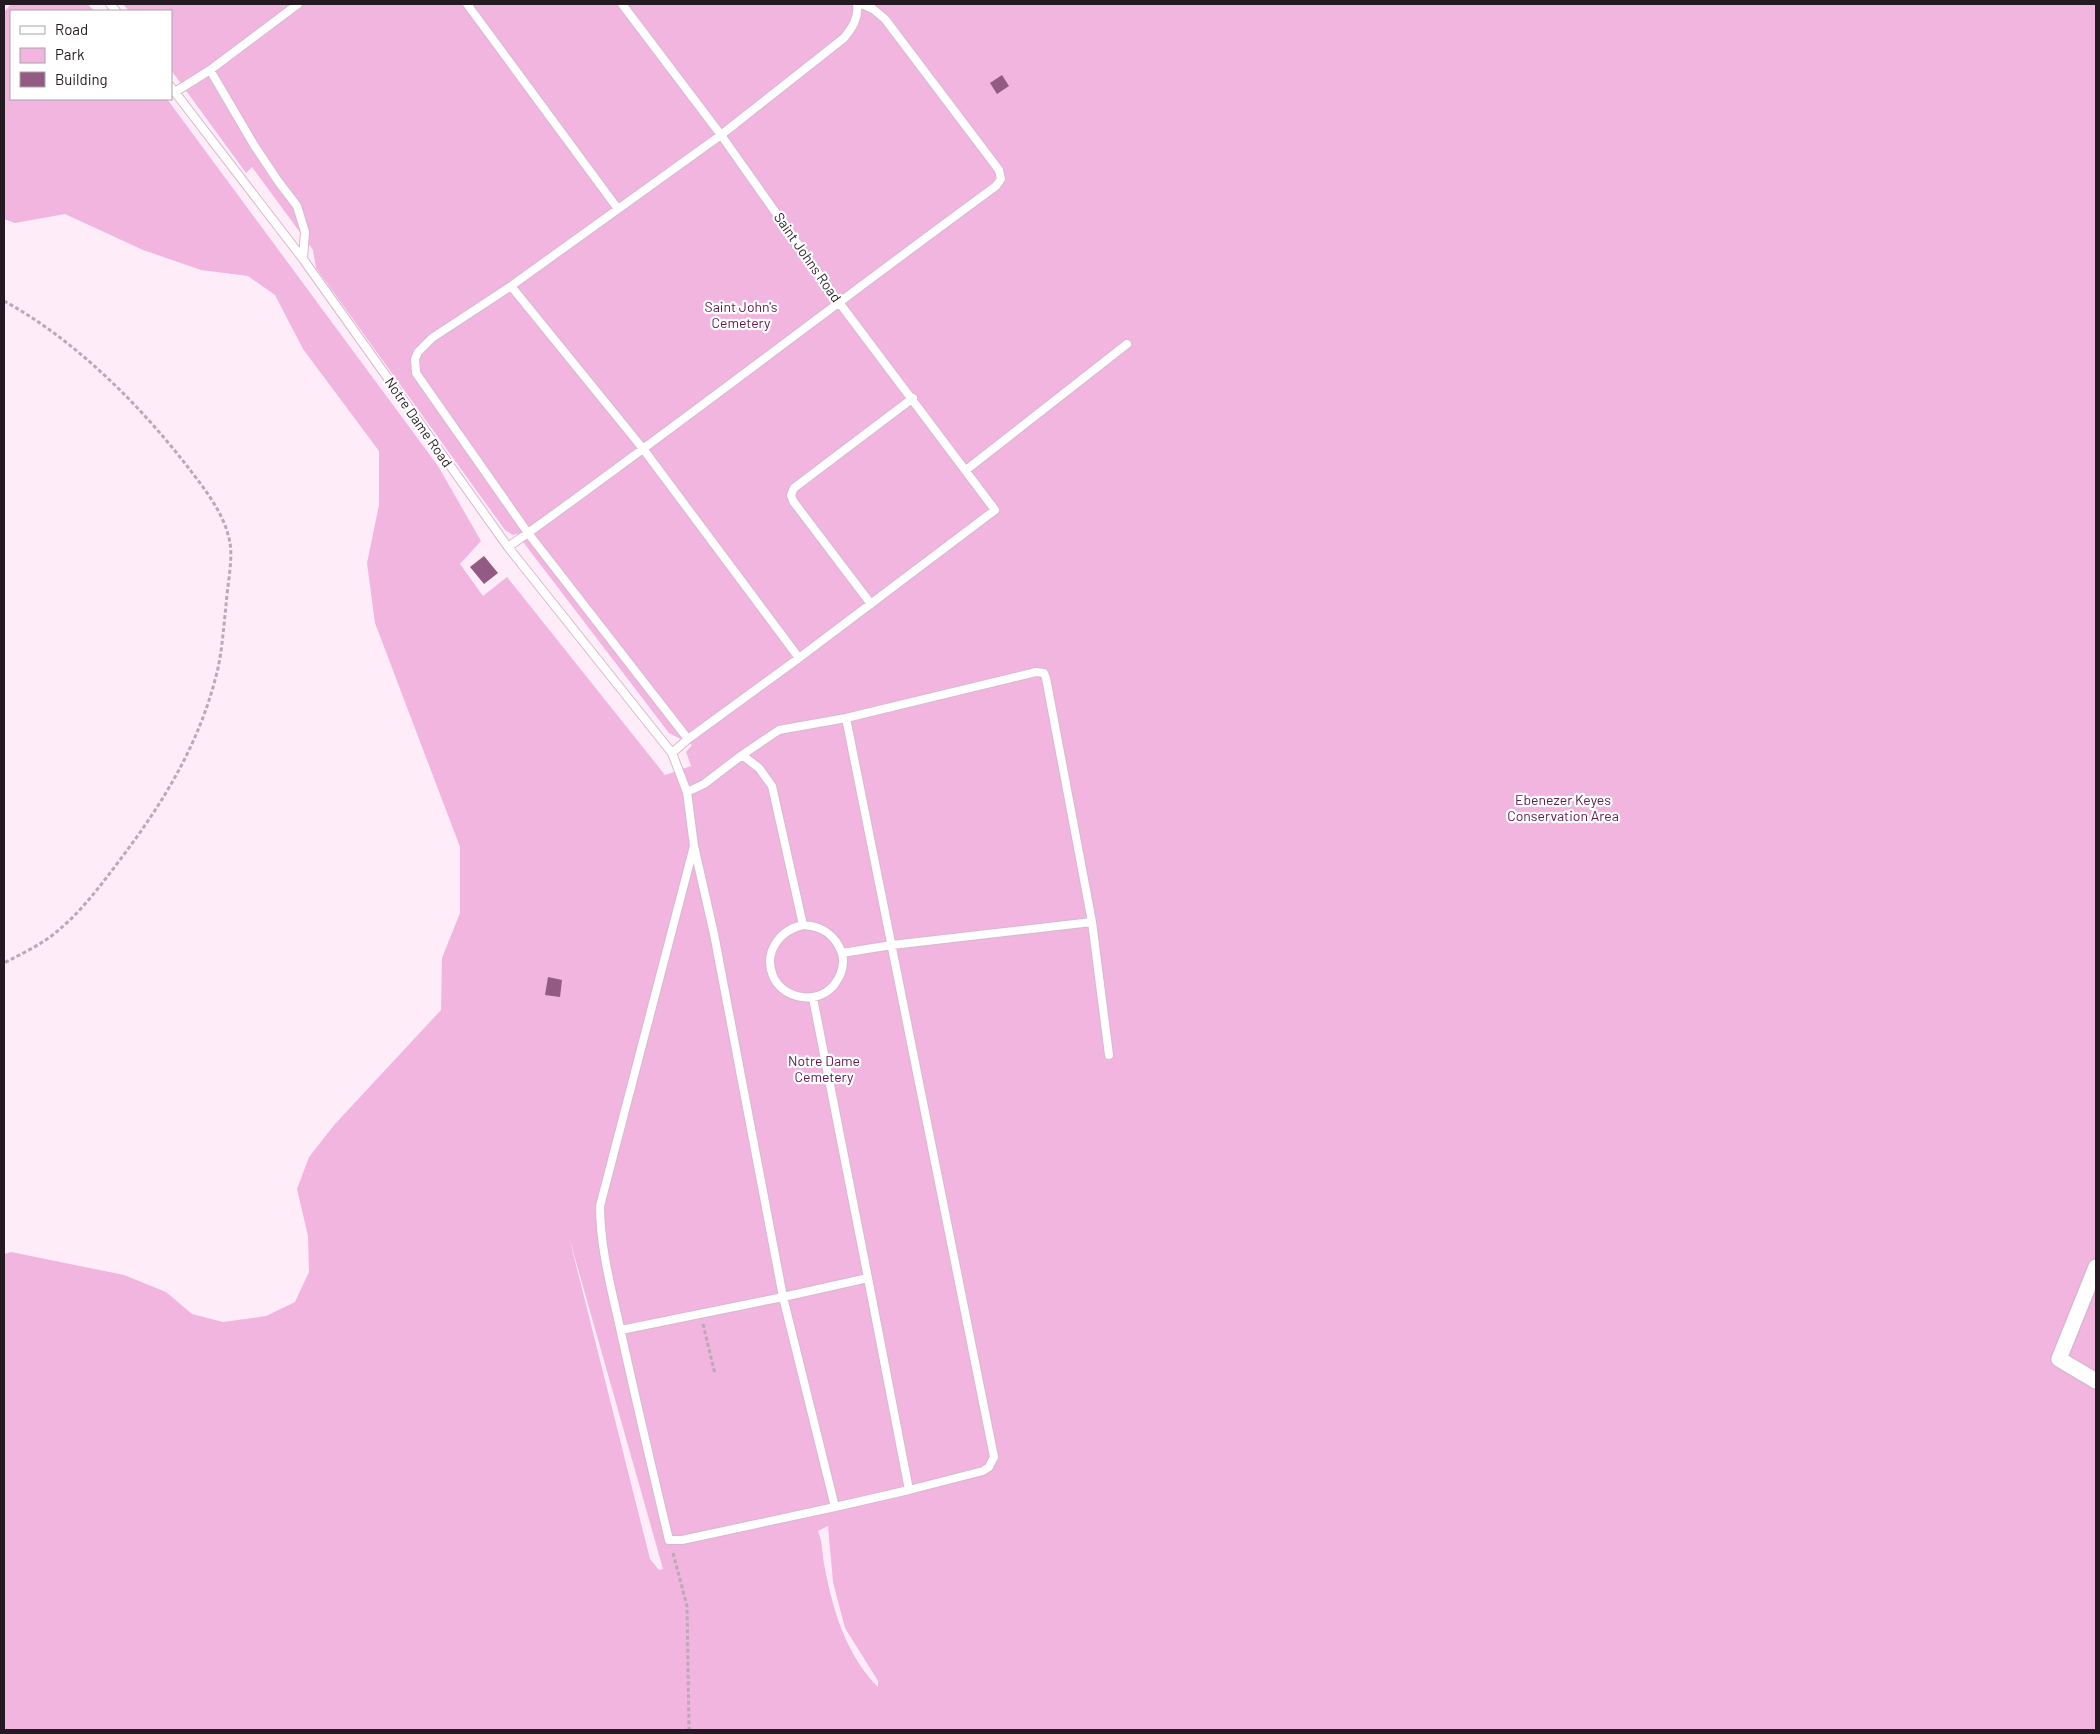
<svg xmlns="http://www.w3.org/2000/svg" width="2100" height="1734" viewBox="0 0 2100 1734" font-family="Barlow,sans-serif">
<rect width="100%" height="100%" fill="#ffecf9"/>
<path fill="#f1b5df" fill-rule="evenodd" d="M11,4H87L95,11H11V99H167L438,466L481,541L460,564L483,596L507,577L665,775L691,766L686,752L692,745L669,733L517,534L513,535L505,530L316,268L313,250L252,167L246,173L171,70V11H129L123,4H2096V1730H4V1254L11,1252L124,1275L166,1292L192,1314L223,1322L266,1316L295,1302L309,1272L308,1236L297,1189L309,1157L335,1124L441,1010L442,958L460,913V847L375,623L367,563L379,505V451L303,349L275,295L248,276L201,270L143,250L65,214L15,223L4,219V12ZM569,1237L663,1569L659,1570L650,1559ZM828,1526L833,1582L845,1628L878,1681V1687C847,1656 833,1611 825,1569C822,1556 823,1542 818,1531Z"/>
<path fill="#935a84" d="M1002,75L1009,86L997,94L990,83Z
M484,556L498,573L484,584L470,567Z
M548,977L562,980L560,997L545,995Z"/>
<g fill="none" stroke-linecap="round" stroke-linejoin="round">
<g stroke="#d7b8ce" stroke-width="10">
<path id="service" d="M110,4L116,11
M298,4L210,70L254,145L278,181L297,206L305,232L303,259
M467,4L618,209
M857,4C859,18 852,28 844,38L721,135L511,286L432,338L418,352L415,359L416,373L528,533C685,420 839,301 996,186L1001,179L999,170L885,19L873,9L862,4
M171,87L303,259L508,547L672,753
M175,92L210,70
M511,286L644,450L799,658
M966,470L1127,344
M508,547L528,533L688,739L799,658L995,510L838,301L721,135L622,4
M871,604L793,501L791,495L794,488L913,398
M846,718L779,730L742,755L759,768L772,786L803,925C780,930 763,952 773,976C783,1000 818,1005 834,985C841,976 845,965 842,953L892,945L1092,922
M687,792L672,753L688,739
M694,846L687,792L704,784L742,755
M803,925C823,926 835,935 842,953
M813,998L868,1278
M621,1330L783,1297L714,934L694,846L600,1206C600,1250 613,1295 622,1337C637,1405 653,1473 669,1540H682L835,1507
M909,1490L868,1278L783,1297L835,1507L909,1490L983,1471L989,1467L994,1457L846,718L1036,672L1044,673L1046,678L1092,922L1109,1055"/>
</g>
<g stroke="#d7b8ce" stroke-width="18">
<path id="minor" d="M2096,1267L2059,1359L2096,1381"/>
</g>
<path stroke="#bbaab5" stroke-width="3" stroke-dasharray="4 2.5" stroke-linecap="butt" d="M4,301C74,339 139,404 187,466C204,488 225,514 230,543C233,561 227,587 226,606C223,631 222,656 215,680C197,748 161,806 119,861C101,885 84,908 61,928C45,943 23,953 4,963
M703,1324L715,1374
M673,1553L687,1606L689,1730"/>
<use href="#service" stroke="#fff" stroke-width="8"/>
<use href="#minor" stroke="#fff" stroke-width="15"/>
</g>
<g text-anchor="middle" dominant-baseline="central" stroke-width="4.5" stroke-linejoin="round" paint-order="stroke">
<g font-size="14" fill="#261a22" stroke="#fff">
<text transform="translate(808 257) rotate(55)">Saint Johns Road</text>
<text transform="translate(419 422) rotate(55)">Notre Dame Road</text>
</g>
<g font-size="14" fill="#5f1750" stroke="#fff">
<text x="741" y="306">Saint John's<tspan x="741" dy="16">Cemetery</tspan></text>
<text x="1563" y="799">Ebenezer Keyes<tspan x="1563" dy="16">Conservation Area</tspan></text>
<text x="824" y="1060">Notre Dame<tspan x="824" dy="16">Cemetery</tspan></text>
</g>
</g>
<rect width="2100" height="1734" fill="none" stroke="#261a22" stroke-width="10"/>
<rect x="10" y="10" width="162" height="90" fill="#ffffff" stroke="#a8a3a7"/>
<rect x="20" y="26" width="25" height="8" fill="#ffffff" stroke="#a8a3a7"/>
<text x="55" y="35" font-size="15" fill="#261a22">Road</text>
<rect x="20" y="48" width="25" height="15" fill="#f1b5df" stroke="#a8a3a7"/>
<text x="55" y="60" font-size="15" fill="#261a22">Park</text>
<rect x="20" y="72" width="25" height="15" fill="#935a84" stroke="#a8a3a7"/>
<text x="55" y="85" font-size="15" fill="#261a22">Building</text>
</svg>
